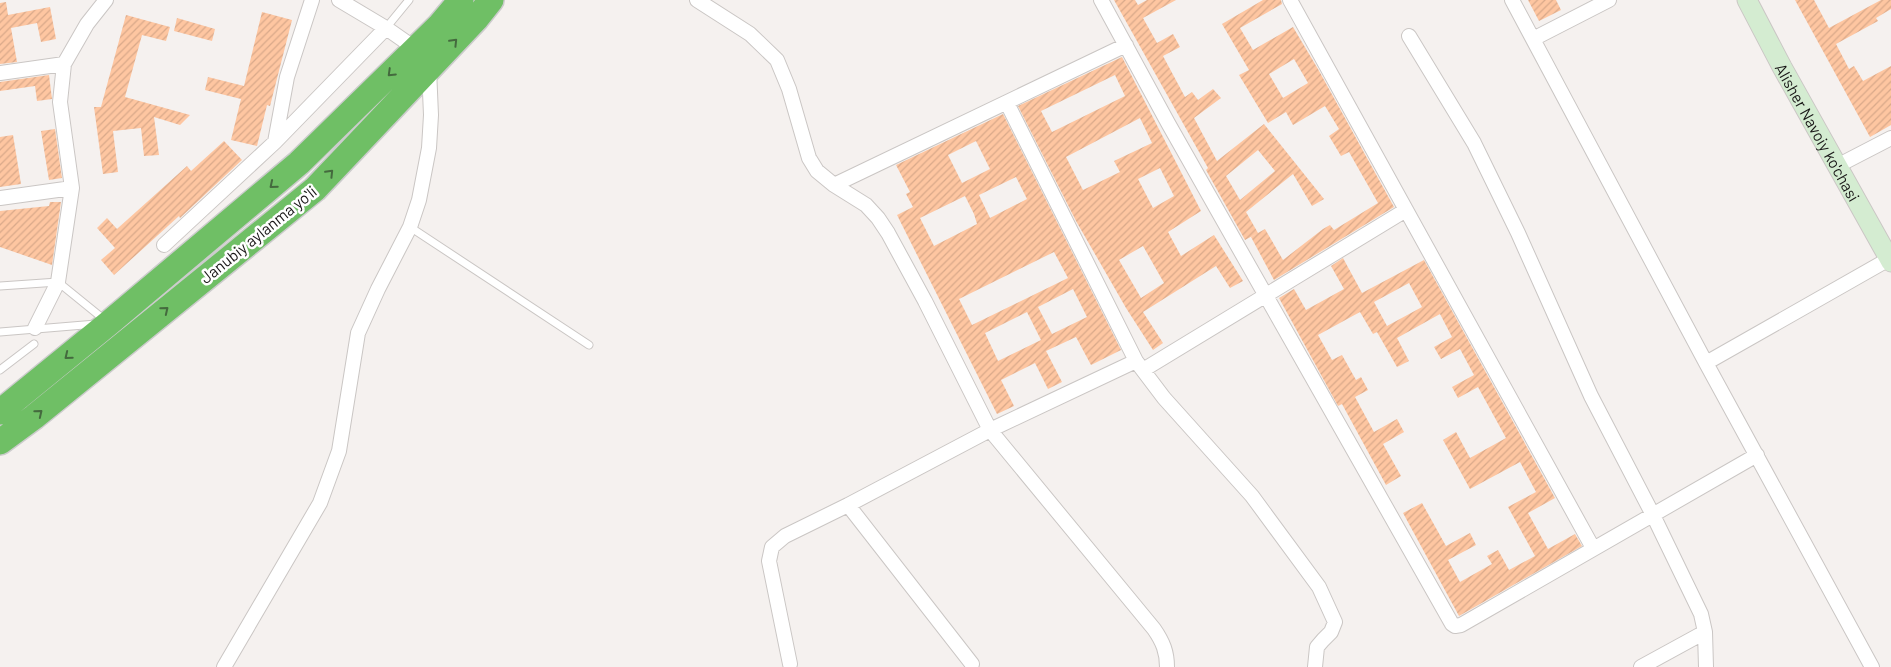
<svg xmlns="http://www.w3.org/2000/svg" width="1891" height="667" viewBox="0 0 1891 667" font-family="Barlow,sans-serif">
<defs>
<pattern id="building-hatch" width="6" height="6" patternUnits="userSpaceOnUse" patternTransform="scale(1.25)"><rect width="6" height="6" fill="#fec6a1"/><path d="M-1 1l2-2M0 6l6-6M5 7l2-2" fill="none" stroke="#d9a98a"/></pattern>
</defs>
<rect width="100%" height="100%" fill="#f5f1ef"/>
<path fill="url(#building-hatch)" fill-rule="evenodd" d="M1114,0H1135L1138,5L1147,0H1176L1143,18L1157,43L1173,34L1180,47L1163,56L1185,97L1192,92L1198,100L1213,89L1221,98L1194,118L1217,161L1264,124L1324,199L1312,206L1293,174L1246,212L1258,233L1245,240L1206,170L1208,168ZM1258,150L1275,171L1240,200L1226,176Z
M1263,0H1281L1282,4L1240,28L1253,50L1293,27L1318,69L1394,207L1274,280L1251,237L1265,229L1283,260L1323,229L1330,225L1334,230L1378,203L1349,152L1341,156L1329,136L1339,129L1325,106L1293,125L1286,112L1268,123L1239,75L1249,70L1222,24ZM1294,59L1308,83L1283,98L1269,74Z
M1528,0H1556L1561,10L1539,21Z
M1795,0H1814L1829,28L1881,0H1891V9L1876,18L1878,21L1836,44L1849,69L1854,66L1863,81L1891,66V125L1870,137Z
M6,2L8,15L50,7L56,39L41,42L37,23L11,28L17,62L0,64V3Z
M262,12L292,20L270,106L267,105L257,146L231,140L241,99L205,90L208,77L244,86Z
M126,15L170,27L166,41L142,35L125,97L190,115L180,125L154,117L159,155L144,156L141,128L113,131L118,172L103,174L94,107H101Z
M177,18L215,29L212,41L174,31Z
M1122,57L1201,211L1168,232L1181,256L1214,235L1243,281L1230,288L1216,266L1143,312L1163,343L1153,350L1126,308L1076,221L1018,106ZM1115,75L1125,96L1052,132L1041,111ZM1140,118L1152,143L1114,161L1120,172L1083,190L1066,157ZM1160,168L1174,196L1153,208L1138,179ZM1143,246L1164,283L1141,298L1119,260Z
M49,75L52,99L37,101L35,86L0,91V82Z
M1003,114L1121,350L1091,365L1076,337L1046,351L1062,382L1048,389L1035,363L1001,380L1014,406L997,414L897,215L913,207L906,194L910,192L896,165ZM976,141L990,169L962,183L948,155ZM1016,177L1027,199L990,218L979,195ZM965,196L974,214L977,224L934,246L920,218ZM1054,252L1068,278L972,325L959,299ZM1073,289L1087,317L1052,334L1038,307ZM1027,312L1041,340L998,361L985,333Z
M55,129L62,178L49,180L41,131Z
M13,135L21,184L0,187V137Z
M224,141L242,160L180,218L179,216L114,275L101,260L115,248L97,228L107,218L117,229L187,166L191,171Z
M50,202H61L52,265L0,247V211L49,206Z
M1343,258L1362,293L1424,260L1555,498L1528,513L1548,549L1575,534L1582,546L1459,616L1403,513L1422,503L1446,546L1470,533L1476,545L1448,560L1460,582L1492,564L1487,556L1498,550L1509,570L1535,556L1508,507L1536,492L1520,462L1470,489L1443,440L1456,432L1470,458L1506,438L1478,387L1458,398L1452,387L1474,375L1460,349L1441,359L1434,347L1452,337L1440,314L1397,338L1409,361L1397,367L1377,332L1373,334L1360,312L1318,335L1332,360L1342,355L1356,380L1361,377L1368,390L1355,397L1374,432L1397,419L1404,432L1383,444L1401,476L1386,485L1342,404L1338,406L1279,298L1294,289L1306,310L1344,289L1331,266ZM1409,283L1422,307L1387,326L1374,302Z"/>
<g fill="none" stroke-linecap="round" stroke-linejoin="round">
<g stroke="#cac6c4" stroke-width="9">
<path id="lane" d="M386,28L409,0
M410,227L589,345
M0,286L58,282L106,321
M0,332L96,324
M0,370L34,344"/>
</g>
<g stroke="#cac6c4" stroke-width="16">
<path id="street" d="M339,0L386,28L416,49
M697,0L750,34L777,60L789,89L809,158L817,171L834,185L866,205L878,218L888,233L925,301L990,430L1154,629C1163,642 1167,652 1167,667
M1101,0L1168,123L1452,624L1455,626L1461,625L1757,455
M1290,0L1593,548
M1512,0L1706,363L1872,667
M1409,36L1474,143L1518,233L1591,396L1653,515L1701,614L1705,632L1706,667
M1533,39L1609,0
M0,73L64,64
M1007,103L1136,361L1164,398L1252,496L1319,587L1335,622L1331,632L1323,640L1317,647L1315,667
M275,142L287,77L312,0
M1837,166L1891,138
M834,185L1126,45
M0,198L72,188
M164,245L275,142L386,28
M35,328L58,282L72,188L60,102L64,64L87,24L106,0
M1706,363L1889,259
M1143,370L1406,210
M848,505L972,664
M790,664L769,561L772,547L785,536L848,505L990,430L1136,361
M224,667L320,503L339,451L358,333L378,289L410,227L419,200L429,148L431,115L429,69
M1641,667L1705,632"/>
</g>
<g stroke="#cac6c4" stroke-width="21">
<g id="secondary">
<path id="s1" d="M1747,0L1782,67L1891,262"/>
</g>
</g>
<g stroke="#ccc" stroke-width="28">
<path id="highway" d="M0,412L109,323L299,163L439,26L461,0
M0,442L34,417L315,189L476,19L491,0"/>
</g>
<use href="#lane" stroke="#fff" stroke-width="7"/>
<use href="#street" stroke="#fff" stroke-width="14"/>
<use href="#secondary" stroke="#d4ecd1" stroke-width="19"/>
<use href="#highway" stroke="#6fbf65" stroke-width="25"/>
</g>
<defs><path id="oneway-chevron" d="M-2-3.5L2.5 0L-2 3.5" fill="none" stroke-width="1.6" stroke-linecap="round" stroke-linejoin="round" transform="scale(1.25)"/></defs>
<g stroke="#446a3e">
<use href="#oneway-chevron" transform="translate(454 42) rotate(-46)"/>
<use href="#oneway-chevron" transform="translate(391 73) rotate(136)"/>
<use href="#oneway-chevron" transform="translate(330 173) rotate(-46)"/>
<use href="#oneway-chevron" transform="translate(273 185) rotate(140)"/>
<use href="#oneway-chevron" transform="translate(165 310) rotate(-39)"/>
<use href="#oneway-chevron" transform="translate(68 356) rotate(141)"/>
<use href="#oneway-chevron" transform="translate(39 413) rotate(-39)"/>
</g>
<g text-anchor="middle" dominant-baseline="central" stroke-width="5" stroke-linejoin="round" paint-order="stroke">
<g font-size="16" fill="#181616" stroke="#fff">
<text stroke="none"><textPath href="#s1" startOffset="150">Alisher Navoiy ko'chasi</textPath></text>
<text transform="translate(258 234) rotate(-39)">Janubiy aylanma yoʻli</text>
</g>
</g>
</svg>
